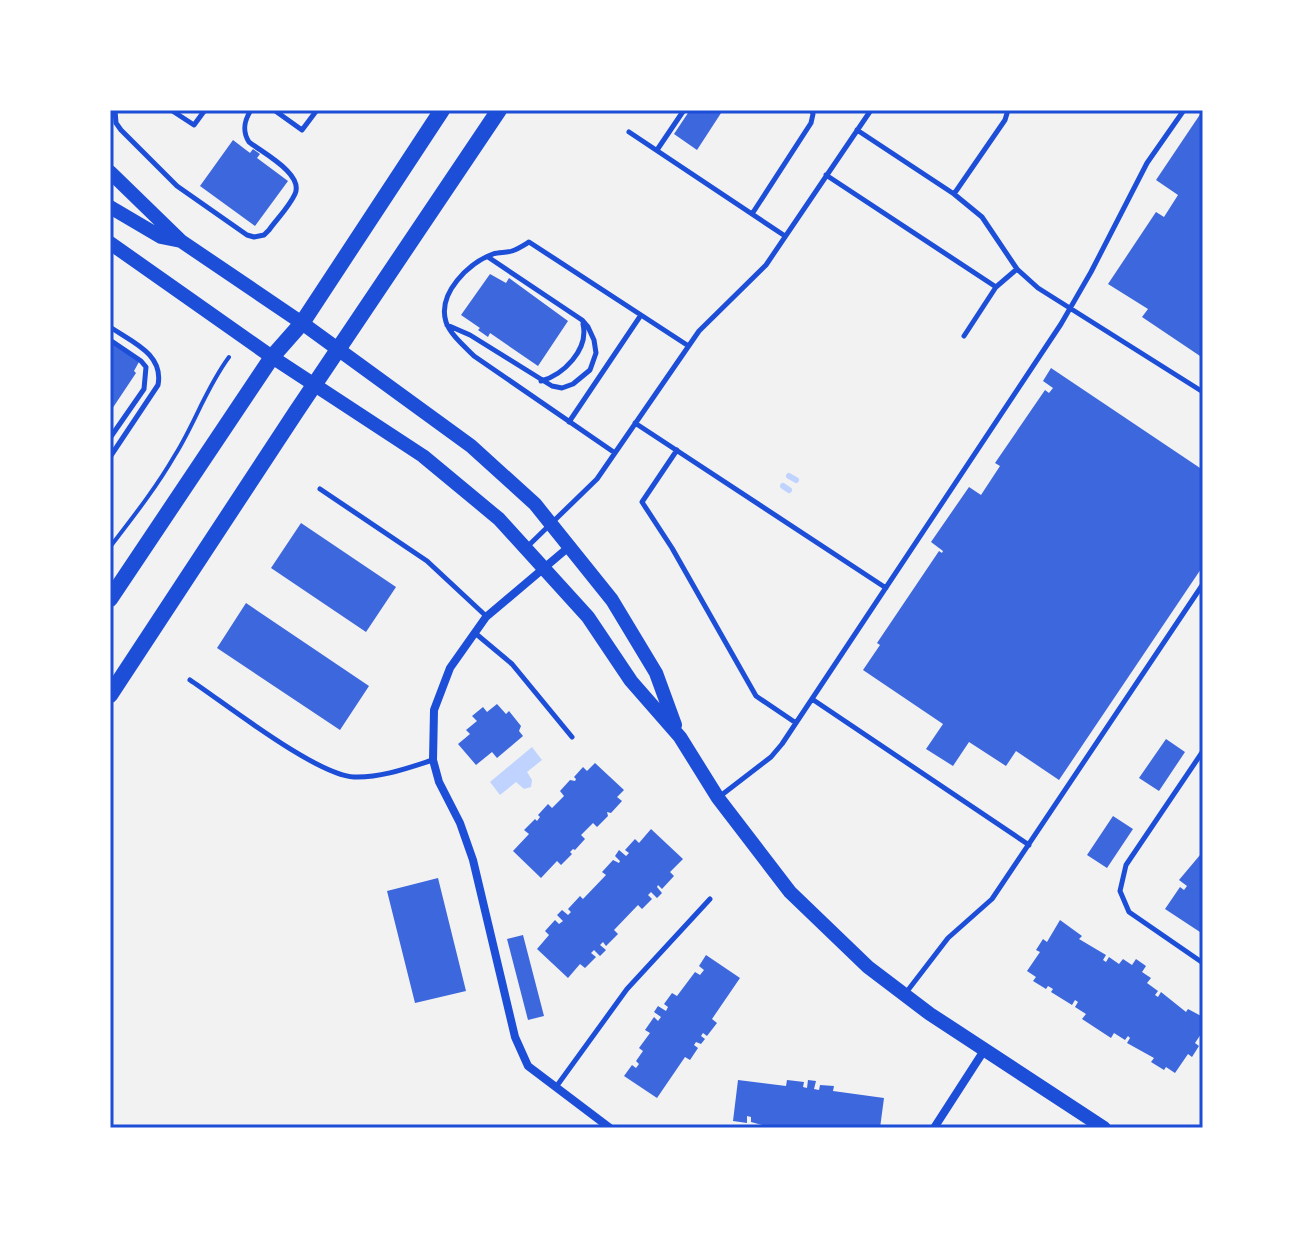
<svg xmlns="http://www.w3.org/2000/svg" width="1313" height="1238" viewBox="0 0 1313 1238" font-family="Spectral,serif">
<rect width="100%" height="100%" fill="#f2f2f2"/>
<path fill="#bfd3fe" d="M532,747L542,760L527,772L532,780L531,787L524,789L516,782L500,795L490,782Z"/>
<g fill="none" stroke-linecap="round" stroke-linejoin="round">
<path stroke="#bfd3fe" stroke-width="6" d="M789,476L796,480
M783,486L789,490"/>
</g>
<path fill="#3d67dc" d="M690,110H723L697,150L674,134Z
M1203,110V358L1142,317L1148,309L1108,284L1156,212L1164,217L1178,195L1156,180Z
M233,140L250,153L253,149L260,154L257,158L288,181L255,226L200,186Z
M490,274L506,283L509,278L568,321L538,366L490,333L488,337L478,330L480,328L461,315Z
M110,340L140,360L134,371L136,373L110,412Z
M1051,368L1203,470V566L1059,780L1016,751L1006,766L969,742L953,766L926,749L943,724L863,670L880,645L877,643L939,551L942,553L943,551L931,542L969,487L981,495L1000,466L995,463L1045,390L1049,393L1053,388L1043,381Z
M301,523L396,587L366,632L271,568Z
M246,603L369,686L340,730L217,648Z
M497,704L506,714L509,711L521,726L519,731L523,736L497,758L492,752L476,765L458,744L470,734L466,730L477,721L472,716L483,707L487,712Z
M1166,739L1185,752L1159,791L1139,778Z
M595,763L624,790L617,797L622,801L611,813L607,812L608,816L597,827L593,823L581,835L585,839L575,850L573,849L570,852L572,854L561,865L557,861L541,878L513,851L529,834L524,830L535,819L537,821L540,817L538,815L548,804L552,808L564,796L560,791L570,780L575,781L576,779L574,777L583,767L587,771Z
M1113,816L1133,829L1107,868L1087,855Z
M651,829L683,859L670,872L674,876L662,889L658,885L657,887L662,893L657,898L651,892L648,895L652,899L642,909L638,905L614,930L618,934L606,946L603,942L600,945L606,950L600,956L594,950L591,953L596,957L585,968L580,964L568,978L537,949L549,935L545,931L555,920L559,924L563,921L557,915L562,910L568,915L571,912L568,909L580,896L583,899L606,875L602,872L613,860L619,863L620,861L615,856L619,850L626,856L629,853L625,850L635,839L639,843Z
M1200,855L1203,857V934L1165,909L1180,887L1184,890L1187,886L1179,880Z
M438,878L466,991L415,1003L387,891Z
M1060,920L1082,936L1079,939L1106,955L1103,960L1106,962L1109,957L1119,964L1123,959L1132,965L1136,959L1146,966L1142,972L1151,978L1147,983L1158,991L1155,995L1158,997L1161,992L1186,1012L1188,1009L1203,1017V1031L1195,1043L1199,1046L1192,1057L1188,1054L1175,1073L1166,1067L1164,1070L1151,1062L1154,1058L1127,1043L1130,1038L1128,1036L1125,1040L1114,1033L1111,1038L1082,1019L1086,1014L1075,1007L1078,1002L1075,1000L1072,1005L1051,992L1053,989L1048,986L1046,989L1033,981L1036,977L1027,971L1040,952L1036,950L1043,939L1047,942Z
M523,935L544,1016L528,1020L507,939Z
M706,955L740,978L712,1019L717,1023L707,1036L703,1033L701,1036L705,1039L701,1044L696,1042L694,1045L698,1048L690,1060L685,1057L657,1098L624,1076L632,1065L636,1068L639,1064L636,1061L643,1051L639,1048L650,1033L645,1030L654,1017L658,1021L661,1017L654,1012L658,1006L666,1011L668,1007L664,1004L672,993L677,996L695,972L700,975L704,970L699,966Z
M738,1080L786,1086L787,1080L804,1082L803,1087L807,1088L808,1080L816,1081L814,1089L819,1090L820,1085L834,1086L833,1091L884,1098L880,1128H774L751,1122V1117L747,1116V1123L733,1121Z"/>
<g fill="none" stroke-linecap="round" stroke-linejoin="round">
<path stroke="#1d4ed8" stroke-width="4" d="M110,547C133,517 156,488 175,455C195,423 206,388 229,357"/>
<path stroke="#1d4ed8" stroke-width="5" d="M115,110L116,123L121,130L177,186L247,235L254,237L264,235L269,230C277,219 289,207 295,194C304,174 263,153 249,142C242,131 244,121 251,110
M171,110L194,125L205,110
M274,110L302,130L317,110
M857,130L954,194L1005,120L1008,110
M629,132L785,236
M657,150L684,110
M826,175L996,287L964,336
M954,194L982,217L1017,269L1038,288L1203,392
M752,214L811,123L813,114L811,110
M996,287L1017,269
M447,325L470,335L552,386L562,388L573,384L590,370L596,353L594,340L588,327L582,320L488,257
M110,327C132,342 164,354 158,385L110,457
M110,340L141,361L146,367L144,389L110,438
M541,381C563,375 589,350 583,324
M569,422L641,315
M635,423L886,588
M677,450L642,502L672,548L756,696L796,723
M615,453L474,356C464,346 450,334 446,322C437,293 469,263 493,254C499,252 506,253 512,251C518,249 524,245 529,242L687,345
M320,489L427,561L486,616
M527,547L597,479L699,331L766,265L871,110
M475,633L512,664L572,737
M190,680C226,704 316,775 354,777C381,778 408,768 433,760
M812,699L1029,845
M1203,751L1126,865L1120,891L1129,912L1203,963
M719,797L771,757L782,744L1061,324L1091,272L1147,163L1184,110
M905,994L948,938L992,899L1203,584
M556,1087L627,989L710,899"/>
<path stroke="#1d4ed8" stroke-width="8" d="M570,546L486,617L450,668L434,710L433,760L439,782L460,823L473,860L515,1037L528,1066L610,1128
M934,1128L985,1049"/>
<path stroke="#1d4ed8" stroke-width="14" d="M110,172L181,241L302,323L471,446L535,504L612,600L656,673L675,725
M110,207L161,237L181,241
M110,243L272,357L423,456L499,519L588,617L631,681L680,737L718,798L790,892L868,967L930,1014L1104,1128"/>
<path stroke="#1d4ed8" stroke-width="16" d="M110,599L272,357L302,323L442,110
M110,695L296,412L499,110"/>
</g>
<rect width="1313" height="1238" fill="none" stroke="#ffffff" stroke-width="224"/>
<rect x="112" y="112" width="1089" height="1014" fill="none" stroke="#1d4ed8" stroke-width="3"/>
</svg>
